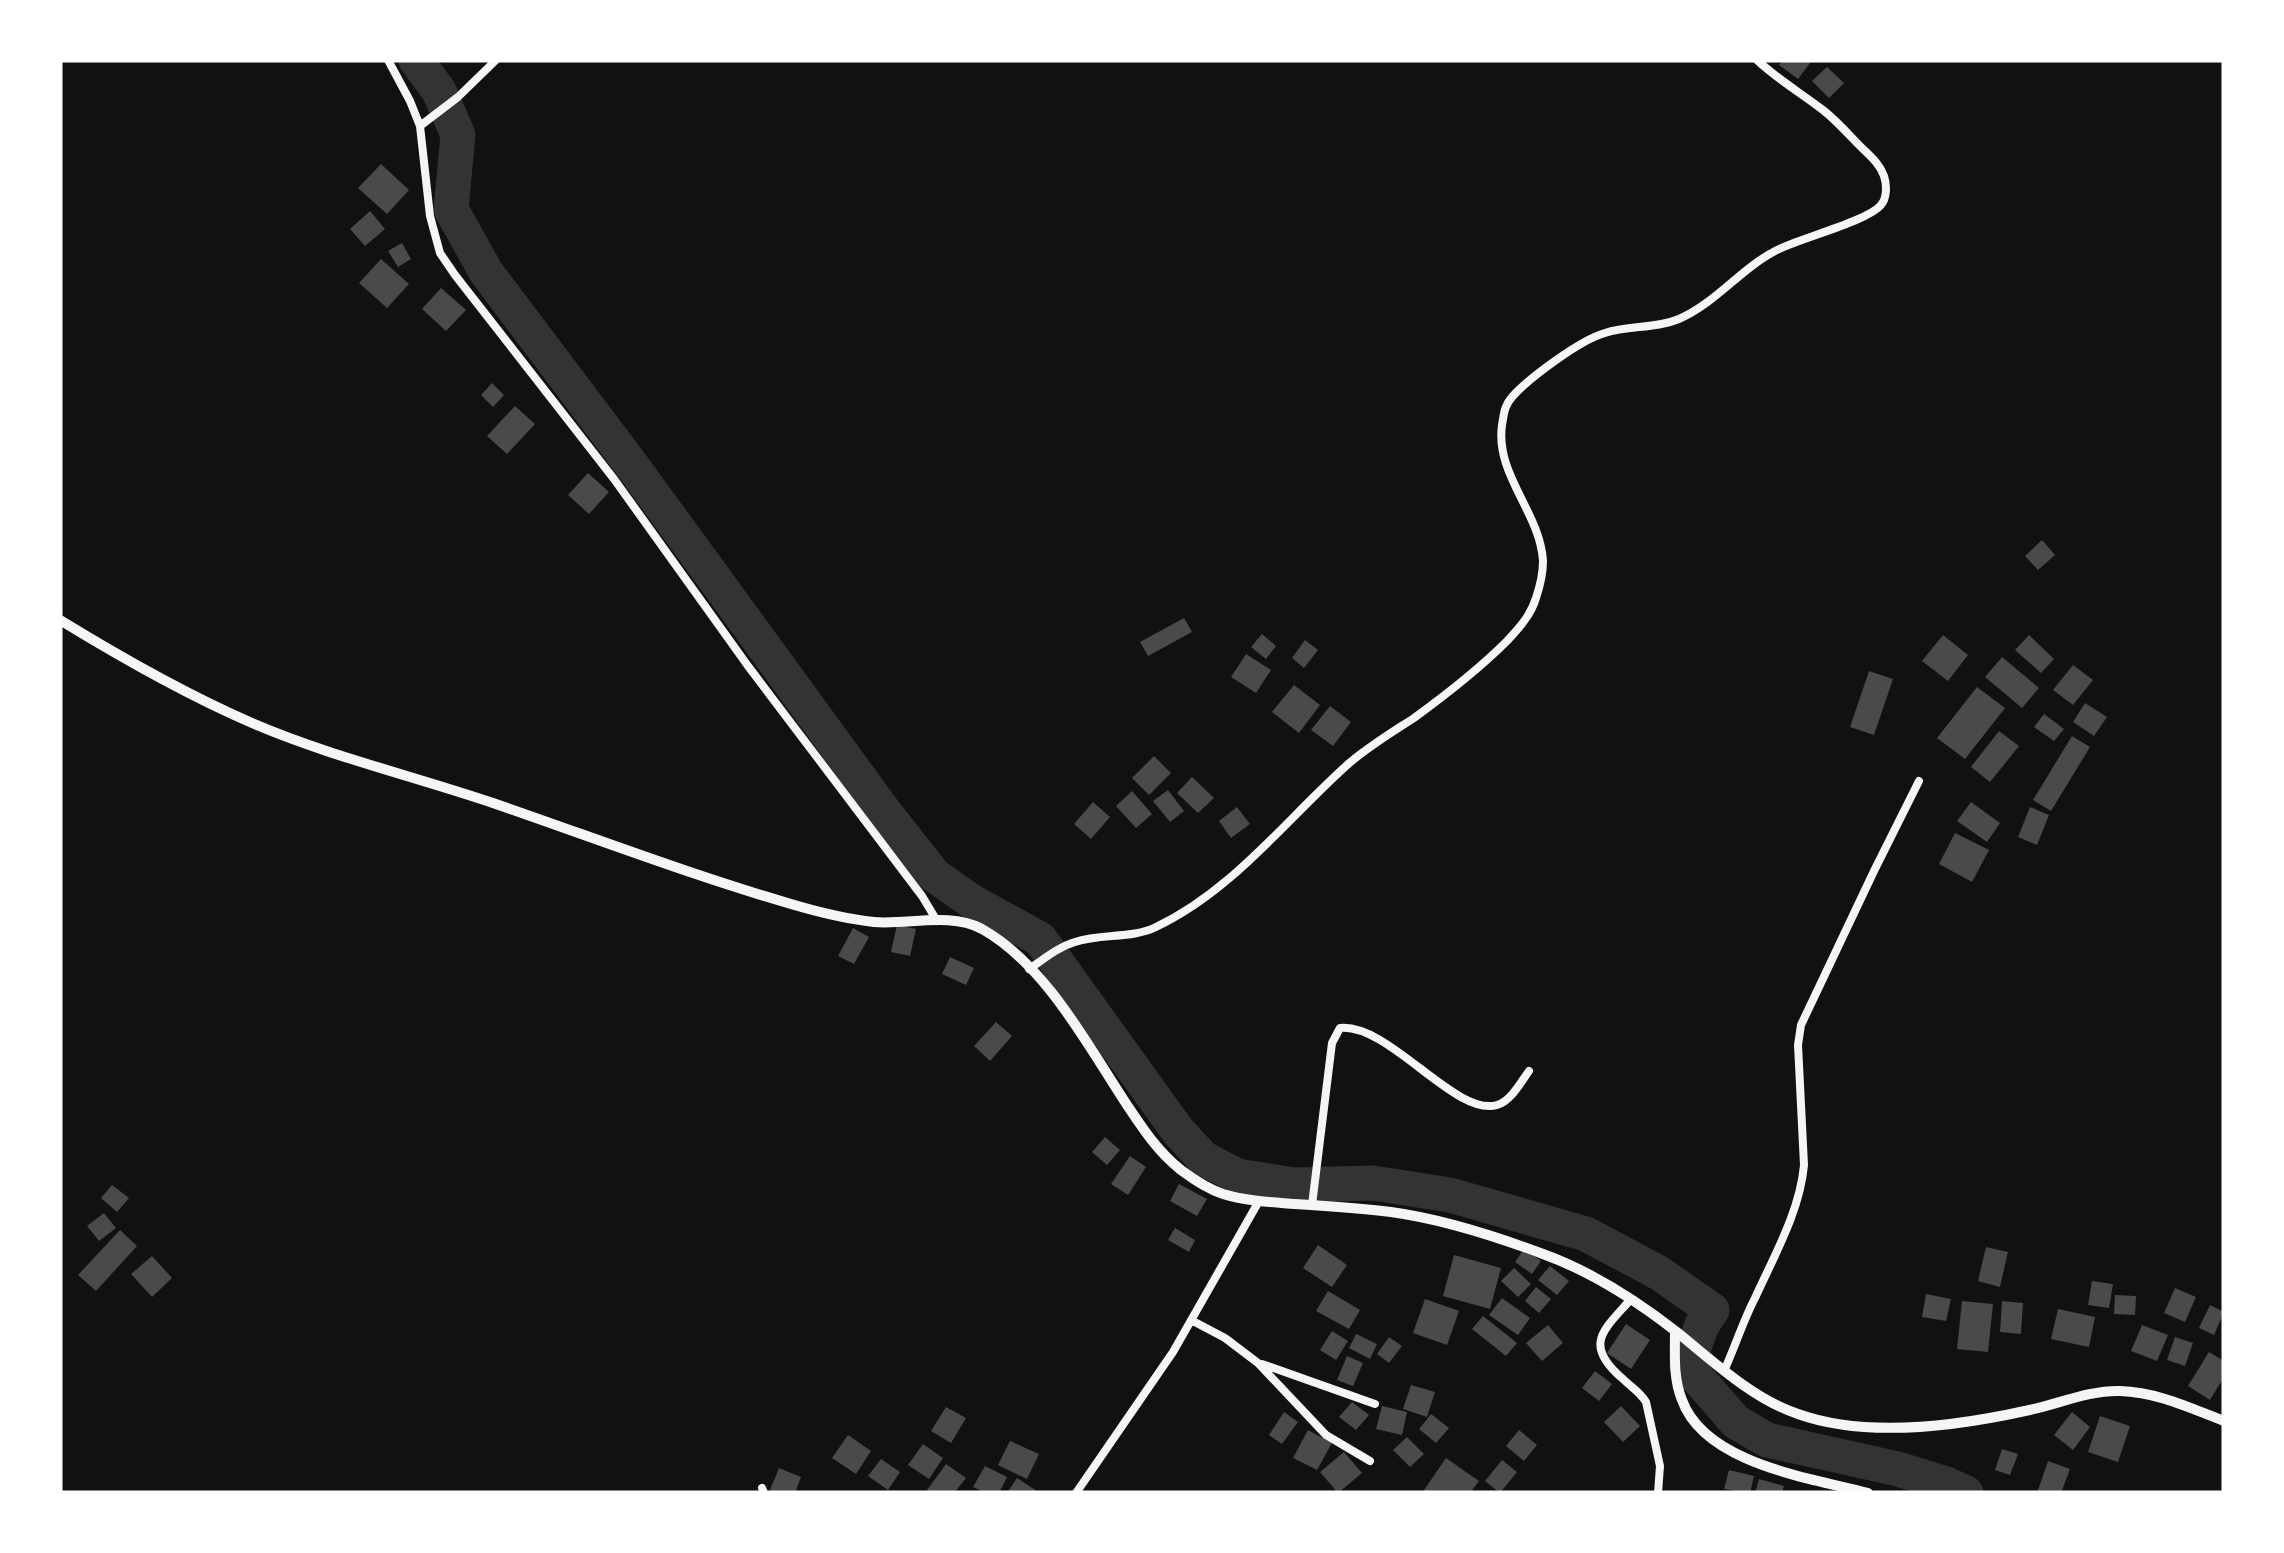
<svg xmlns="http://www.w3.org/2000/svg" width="2284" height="1553" viewBox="0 0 2284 1553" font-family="'Noto Sans',sans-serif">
<rect width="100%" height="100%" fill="#111"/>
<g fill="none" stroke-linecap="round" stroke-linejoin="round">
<path stroke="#333" stroke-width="35" d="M416,60L439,91L458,135L451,209L486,272L633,467L883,810L934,875L971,901L1040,939L1178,1131L1203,1158L1237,1176L1294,1185L1373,1183L1450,1195L1586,1234L1659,1273L1712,1310L1702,1325L1687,1366L1736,1422L1767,1440L1898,1469L1946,1484L1966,1493"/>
</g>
<path fill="#4a4a4a" d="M1783,60H1807L1810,63L1798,79L1779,65Z
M1827,67L1844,83L1829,98L1812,81Z
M381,164L409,190L387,214L358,188Z
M370,211L385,229L365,246L350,229Z
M402,243L411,259L398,267L388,251Z
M381,259L409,284L387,308L359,283Z
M441,288L466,310L446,331L422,309Z
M492,383L504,395L493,407L481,395Z
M515,406L535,424L507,454L487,436Z
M588,473L609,492L589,514L568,495Z
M2042,540L2055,555L2038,570L2025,556Z
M1184,618L1192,632L1148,656L1140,642Z
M1262,634L1276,646L1266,659L1251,647Z
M1943,635L1968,655L1948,681L1922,661Z
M2029,635L2054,659L2041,673L2015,650Z
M1305,640L1318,650L1304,668L1292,658Z
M1246,654L1271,670L1256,693L1231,677Z
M2002,657L2039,688L2022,708L1985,677Z
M2073,665L2093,680L2073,705L2053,690Z
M1869,671L1893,679L1874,735L1850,727Z
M1294,685L1320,705L1299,733L1272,712Z
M1977,687L2005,708L1965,759L1937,738Z
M2085,703L2107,717L2094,736L2073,722Z
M1330,706L1351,722L1333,746L1311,730Z
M2044,714L2064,729L2054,741L2034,727Z
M1999,731L2019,746L1990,782L1971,767Z
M2072,736L2090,747L2051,811L2033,800Z
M1154,756L1171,773L1149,795L1132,778Z
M1192,777L1214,798L1198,813L1177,793Z
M1168,790L1184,811L1170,822L1153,801Z
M1132,791L1152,814L1136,828L1116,806Z
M1093,802L1110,817L1091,839L1074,824Z
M1971,802L2000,823L1987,842L1957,821Z
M1237,807L1250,824L1231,838L1219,821Z
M2030,807L2049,815L2037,845L2018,837Z
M1955,833L1989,850L1972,882L1939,864Z
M897,925L916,929L910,956L891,952Z
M853,928L869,937L854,964L838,956Z
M950,957L974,968L966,985L942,974Z
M996,1022L1012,1036L990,1061L974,1046Z
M1105,1137L1120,1150L1107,1165L1092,1152Z
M1130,1156L1146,1167L1128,1195L1111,1184Z
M1179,1184L1207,1199L1197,1216L1170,1201Z
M112,1185L129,1198L117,1212L101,1198Z
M104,1213L116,1228L99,1241L87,1226Z
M1175,1228L1195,1240L1189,1252L1168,1240Z
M120,1230L137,1246L96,1291L78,1275Z
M1318,1245L1347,1265L1332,1287L1303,1268Z
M1986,1247L2008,1252L2000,1287L1978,1281Z
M1524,1249L1541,1261L1532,1274L1515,1262Z
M1454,1255L1501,1268L1490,1309L1443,1296Z
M152,1256L172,1278L152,1297L131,1274Z
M1550,1266L1569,1281L1557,1295L1538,1280Z
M1514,1268L1531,1284L1518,1297L1501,1281Z
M2092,1281L2113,1284L2109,1308L2088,1305Z
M1536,1287L1551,1299L1539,1313L1525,1301Z
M2175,1288L2196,1297L2185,1322L2164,1313Z
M1328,1291L1360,1310L1349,1329L1316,1311Z
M1926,1294L1951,1299L1946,1321L1922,1317Z
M2115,1295L2136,1296L2135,1315L2114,1314Z
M1502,1298L1530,1318L1518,1335L1489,1315Z
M1425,1299L1459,1311L1447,1345L1413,1333Z
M1962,1301L1993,1304L1988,1352L1957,1349Z
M2002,1301L2023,1303L2021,1334L2000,1332Z
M2210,1305L2224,1312L2214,1335L2199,1328Z
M2058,1309L2095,1317L2089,1347L2051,1339Z
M1483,1316L1517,1343L1506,1356L1472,1329Z
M1626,1324L1650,1340L1631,1369L1607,1353Z
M1548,1325L1563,1343L1542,1361L1526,1343Z
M2142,1325L2168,1335L2157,1361L2131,1351Z
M1332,1331L1348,1341L1336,1360L1320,1350Z
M1356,1334L1377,1344L1370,1359L1349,1348Z
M1389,1337L1402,1346L1389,1363L1377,1354Z
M2175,1337L2193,1343L2185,1366L2167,1360Z
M2209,1352L2224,1361V1377L2210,1400L2188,1386Z
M1347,1356L1363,1363L1353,1386L1337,1380Z
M1595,1371L1612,1384L1599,1401L1582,1388Z
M1411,1385L1435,1392L1427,1417L1403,1409Z
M1352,1402L1369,1415L1356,1430L1339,1417Z
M1382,1406L1407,1412L1402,1435L1376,1429Z
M1621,1406L1640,1426L1623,1442L1604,1422Z
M946,1407L966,1418L951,1443L931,1431Z
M1284,1412L1298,1422L1282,1444L1269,1435Z
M2072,1412L2090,1427L2073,1450L2054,1435Z
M1431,1414L1449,1428L1436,1443L1419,1429Z
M2100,1416L2130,1426L2118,1462L2088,1452Z
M1308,1430L1332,1443L1317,1470L1293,1458Z
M1519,1430L1537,1445L1524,1461L1506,1446Z
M848,1435L871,1451L856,1474L832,1458Z
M1407,1437L1424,1454L1410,1467L1393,1450Z
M1010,1441L1039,1454L1027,1479L998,1465Z
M923,1444L943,1458L929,1479L908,1465Z
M2002,1449L2018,1454L2010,1475L1995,1470Z
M1344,1452L1362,1473L1338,1493L1320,1472Z
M1446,1458L1479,1481L1470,1493H1422Z
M881,1459L900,1472L888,1490L868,1476Z
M1502,1460L1517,1472L1500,1493L1485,1481Z
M2048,1461L2070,1469L2061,1493H2037Z
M946,1464L966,1478L954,1493H925Z
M985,1466L1007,1477L999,1493H986L973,1487Z
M779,1468L801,1477L795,1493H777L770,1490Z
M1729,1470L1754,1476L1750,1493L1724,1489Z
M1017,1478L1040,1493H1007Z
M1759,1479L1784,1486L1782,1493H1755Z"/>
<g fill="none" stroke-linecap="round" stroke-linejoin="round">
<path stroke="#f5f5f5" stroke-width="8" d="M388,60L410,101L420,126L430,216L440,253L455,275L614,479L748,666L922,896L937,921
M420,126L458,97L496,60
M1029,969C1044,959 1058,947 1075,942C1101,933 1132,939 1156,927C1232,891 1285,821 1346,766C1366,748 1391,733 1414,718C1447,694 1478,670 1507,641C1519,628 1531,615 1536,598C1540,586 1543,573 1543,561C1540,512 1495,475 1502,425C1504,414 1504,406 1512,397C1529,378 1580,340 1605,333C1629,325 1655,329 1679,319C1716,303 1741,268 1777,250C1800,238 1868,221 1881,205C1887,198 1887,185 1884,176C1880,164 1870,156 1861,147C1849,135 1837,121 1823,110C1801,93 1777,79 1757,60
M1312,1205L1332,1043L1340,1028C1389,1023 1455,1117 1497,1105C1511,1101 1521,1082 1529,1071
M1631,1299C1604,1330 1582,1344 1623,1379C1631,1387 1640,1392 1646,1402L1660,1466L1658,1493
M1191,1320L1225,1338L1258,1363L1326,1435L1370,1461
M1262,1364L1375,1404
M1724,1371C1735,1347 1743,1321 1755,1298C1774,1256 1800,1211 1804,1165L1798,1045L1801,1025L1874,871L1919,781
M762,1488L764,1493
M1076,1493L1173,1352L1259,1201"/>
<path stroke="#f5f5f5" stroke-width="10" d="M60,620C122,658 185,694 252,723C329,756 413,776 493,803C592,837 691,875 791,904C818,912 846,919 874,922C908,925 950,912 982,929C1046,965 1088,1046 1127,1105C1143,1129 1158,1152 1181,1170C1193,1179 1208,1189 1223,1194C1246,1201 1271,1202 1295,1204C1327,1206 1359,1208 1391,1212C1442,1219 1495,1236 1543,1254C1593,1272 1636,1300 1678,1333C1714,1362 1753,1399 1798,1414C1865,1438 1957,1426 2025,1411C2056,1405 2089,1390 2120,1391C2157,1392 2190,1408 2224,1421
M1675,1331C1675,1354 1673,1378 1682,1400C1705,1464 1811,1478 1868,1493"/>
</g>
<rect width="2284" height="1553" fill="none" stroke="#ffffff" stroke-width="125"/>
</svg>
